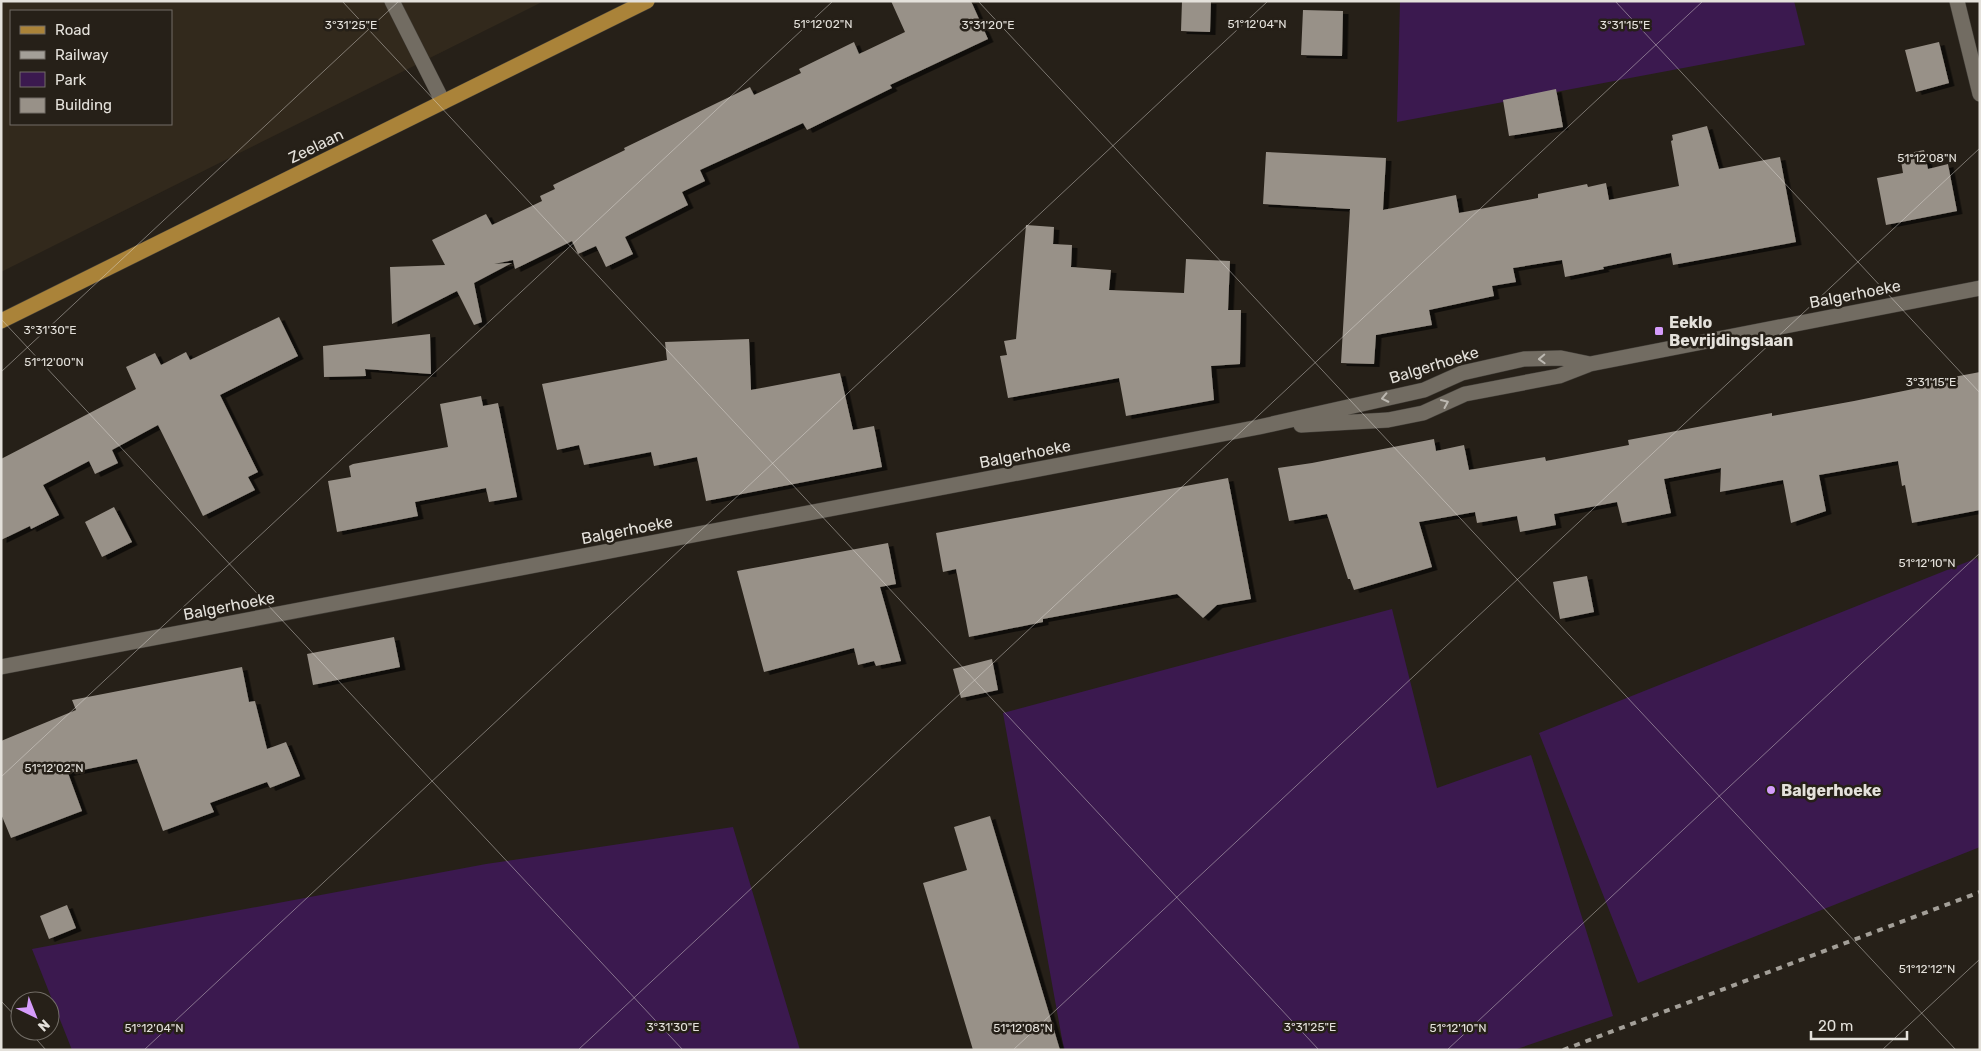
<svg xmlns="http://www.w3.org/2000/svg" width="1981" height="1051" viewBox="0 0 1981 1051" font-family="Rubik,sans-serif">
<defs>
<filter id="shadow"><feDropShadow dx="5.5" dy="3" stdDeviation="0" flood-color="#0009"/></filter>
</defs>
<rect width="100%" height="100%" fill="#262018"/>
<path fill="#32291c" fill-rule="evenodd" d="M1,1H544L1,272ZM11,11H171V124H11Z"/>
<path fill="#3b194f" d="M1400,1H1794L1805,45L1397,122Z
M1977,558L1980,565V847L1638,983L1539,733Z
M1392,609L1437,788L1531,755L1613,1016L1514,1050H1064L1003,713Z
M733,827L800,1050H72L32,949L486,864Z"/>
<path fill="#989188" filter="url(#shadow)" d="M891,1H971L988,39L890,85L892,88L807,130L803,123L700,170L705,181L682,192L688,205L625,237L633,254L606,267L596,246L578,254L572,241L515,269L513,260L494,264L512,263L474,283L482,322L474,325L457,291L392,324L390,267L445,265L432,240L486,214L492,225L542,201L540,196L555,189L553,185L625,150L624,148L750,87L754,95L801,73L799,69L854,42L859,54L905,32Z
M1182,1H1211L1210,32L1181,31Z
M1303,10L1343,11L1342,56L1301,55Z
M1939,42L1949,83L1916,92L1905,50Z
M1556,89L1563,127L1509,136L1503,100Z
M1707,126L1719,169L1780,157L1796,242L1673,265L1671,253L1603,267L1604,269L1565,277L1562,260L1513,268L1516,282L1492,286L1494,296L1429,310L1432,325L1376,335L1374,364L1341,363L1350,209L1263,204L1266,152L1386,158L1383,210L1456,195L1459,213L1538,198V194L1587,184L1588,187L1606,183L1609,200L1679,186L1671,141L1673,140L1672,135Z
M1924,150L1928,169L1948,164L1957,211L1886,225L1877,178L1903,173L1900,155Z
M1026,225L1054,227L1053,244L1072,245L1071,267L1111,270L1109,290L1184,293L1186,259L1230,261L1228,310H1241L1240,364L1211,366L1214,400L1126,416L1119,378L1008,398L1000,356L1007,355L1004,341L1016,339Z
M279,317L298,356L220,395L258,472L248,477L255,490L203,516L158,425L112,450L118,463L95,474L89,461L43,485L59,515L31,529L30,526L1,540V459L136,389L126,367L155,353L161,365L186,352L190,360Z
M430,334L431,374L365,369L366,376L324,377L323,346Z
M749,339L751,390L840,373L853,430L874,426L882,467L706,501L697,457L654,466L651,452L584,465L579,445L557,450L542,384L667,360L665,342Z
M1980,372V510L1912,523L1905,485L1902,486L1898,461L1819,475L1826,511L1791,523L1783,480L1720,492L1721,468L1664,479L1671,513L1622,523L1617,502L1554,514L1556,525L1520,532L1517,516L1477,523L1475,512L1419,522L1432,567L1354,590L1350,579H1348L1327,514L1289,521L1278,468L1312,463L1434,439L1436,451L1464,445L1469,470L1545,457L1546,461L1629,445L1628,440L1772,413V416L1854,401L1923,387L1922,383Z
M481,396L483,406L498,403L517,497L489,502L486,488L415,502L418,516L337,532L328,481L351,477L349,466L353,464L448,447L440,404Z
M1228,478L1251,599L1217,605L1203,618L1177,594L1043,619V622L969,637L956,569L943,572L936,533Z
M114,507L132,542L102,557L85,522Z
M888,543L896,584L880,587L901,661L876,666L874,661L858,665L854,648L764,672L737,571Z
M1587,576L1594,612L1560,619L1553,582Z
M394,637L400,667L313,685L307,654Z
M992,659L998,690L961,698L953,669Z
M242,667L249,702L255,701L267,749L286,742L300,776L270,788L267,782L210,803L214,812L163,831L137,759L68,773L82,811L11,838L1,814V741L76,710L72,700Z
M990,816L1060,1050H973L923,883L967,870L954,827Z
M67,905L76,928L49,939L40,916Z"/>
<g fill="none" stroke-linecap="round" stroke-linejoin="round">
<g stroke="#423e38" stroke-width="16">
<path id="lane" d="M392,1L443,102"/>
</g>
<g stroke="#423e38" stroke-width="16">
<path id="street" d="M1957,1L1980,94"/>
</g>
<g stroke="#423e38" stroke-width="16">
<path id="secondary" d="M1301,425L1388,420L1423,413L1465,394L1559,376L1590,364L1980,288
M1,667L1259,427L1424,390L1462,373L1524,359L1561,358L1590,364"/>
</g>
<g stroke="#423e38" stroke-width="16">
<path id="primary" d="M1,321L647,1"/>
</g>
<use href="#lane" stroke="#726c62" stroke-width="15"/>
<use href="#street" stroke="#726c62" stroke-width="15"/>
<use href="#secondary" stroke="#726c62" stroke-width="15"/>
<use href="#primary" stroke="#aa8339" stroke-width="15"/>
<path stroke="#a39f98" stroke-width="4" stroke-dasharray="6 6" stroke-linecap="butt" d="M1563,1050L1980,892"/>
</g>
<defs><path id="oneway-chevron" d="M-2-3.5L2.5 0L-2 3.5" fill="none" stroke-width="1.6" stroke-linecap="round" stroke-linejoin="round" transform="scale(1.25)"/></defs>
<g stroke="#bcb8b1">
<use href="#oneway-chevron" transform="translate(1542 359) rotate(178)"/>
<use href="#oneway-chevron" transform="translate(1385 398) rotate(168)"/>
<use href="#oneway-chevron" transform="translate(1445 403) rotate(-24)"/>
</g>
<path fill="none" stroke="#e4e1db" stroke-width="1" stroke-opacity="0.45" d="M342,1L1319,1050M978,1L1956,1050M1615,1L1980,393M1,319L683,1050M1,372L399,1M1,777L833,1M1,1001L20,1021M29,1031L46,1050M144,1050L1268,1M578,1050L1703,1M1013,1050L1980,148M1447,1050L1980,553M1882,1050L1980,959"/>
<g fill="#d59cfb" stroke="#262018" stroke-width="2">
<rect x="1654" y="326" width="10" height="10" rx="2.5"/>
<circle cx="1771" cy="790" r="5"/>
</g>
<g text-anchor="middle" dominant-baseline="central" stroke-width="5" stroke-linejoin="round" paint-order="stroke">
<g font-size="16" fill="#e4e1db" stroke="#262018">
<text transform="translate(316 146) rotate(-26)">Zeelaan</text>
<text transform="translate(1855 294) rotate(-11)">Balgerhoeke</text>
<text transform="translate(1434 365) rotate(-17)">Balgerhoeke</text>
<text transform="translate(1025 454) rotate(-11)">Balgerhoeke</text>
<text transform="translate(627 530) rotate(-11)">Balgerhoeke</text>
<text transform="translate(229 606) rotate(-11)">Balgerhoeke</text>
</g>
<g font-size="16" font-weight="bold" fill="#e4e1db" stroke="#262018" text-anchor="start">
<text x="1669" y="322">Eeklo<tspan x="1669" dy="18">Bevrijdingslaan</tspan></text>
<text x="1781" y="790">Balgerhoeke</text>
</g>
</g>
<g font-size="12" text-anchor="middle" fill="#e4e1db" stroke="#262018" stroke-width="5" stroke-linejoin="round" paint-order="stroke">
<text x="823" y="28">51°12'02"N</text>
<text x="1257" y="28">51°12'04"N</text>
<text x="351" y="29">3°31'25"E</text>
<text x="988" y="29">3°31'20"E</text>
<text x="1625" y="29">3°31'15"E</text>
<text x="1927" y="162">51°12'08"N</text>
<text x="50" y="334">3°31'30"E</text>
<text x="54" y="366">51°12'00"N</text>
<text x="1931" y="386">3°31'15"E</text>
<text x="1927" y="567">51°12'10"N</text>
<text x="54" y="772">51°12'02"N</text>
<text x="1927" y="973">51°12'12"N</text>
<text x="673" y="1031">3°31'30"E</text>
<text x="1310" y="1031">3°31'25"E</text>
<text x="154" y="1032">51°12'04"N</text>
<text x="1023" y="1032">51°12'08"N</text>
<text x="1458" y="1032">51°12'10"N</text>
</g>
<rect width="1981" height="1051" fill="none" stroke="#e4e1db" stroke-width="5"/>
<rect x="10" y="10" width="162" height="115" fill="#262018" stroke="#726d66"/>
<rect x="20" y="26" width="25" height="8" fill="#aa8339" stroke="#726d66"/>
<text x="55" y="35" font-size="15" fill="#e4e1db">Road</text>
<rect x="20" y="51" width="25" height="8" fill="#a39f98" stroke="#726d66"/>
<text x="55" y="60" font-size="15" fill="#e4e1db">Railway</text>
<rect x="20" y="72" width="25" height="15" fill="#3b194f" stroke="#726d66"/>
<text x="55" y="85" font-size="15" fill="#e4e1db">Park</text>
<rect x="20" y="98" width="25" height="15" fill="#989188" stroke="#726d66"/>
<text x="55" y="110" font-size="15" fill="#e4e1db">Building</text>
<g transform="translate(35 1016) rotate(137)"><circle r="24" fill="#262018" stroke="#726d66"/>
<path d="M0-4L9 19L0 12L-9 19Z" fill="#d59cfb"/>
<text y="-8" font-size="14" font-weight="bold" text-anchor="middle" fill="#e4e1db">N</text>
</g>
<path d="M1811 1031v8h96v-8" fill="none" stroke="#e4e1db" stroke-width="2.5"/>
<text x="1818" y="1031" font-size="15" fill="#e4e1db" stroke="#262018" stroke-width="4" paint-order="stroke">20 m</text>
</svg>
